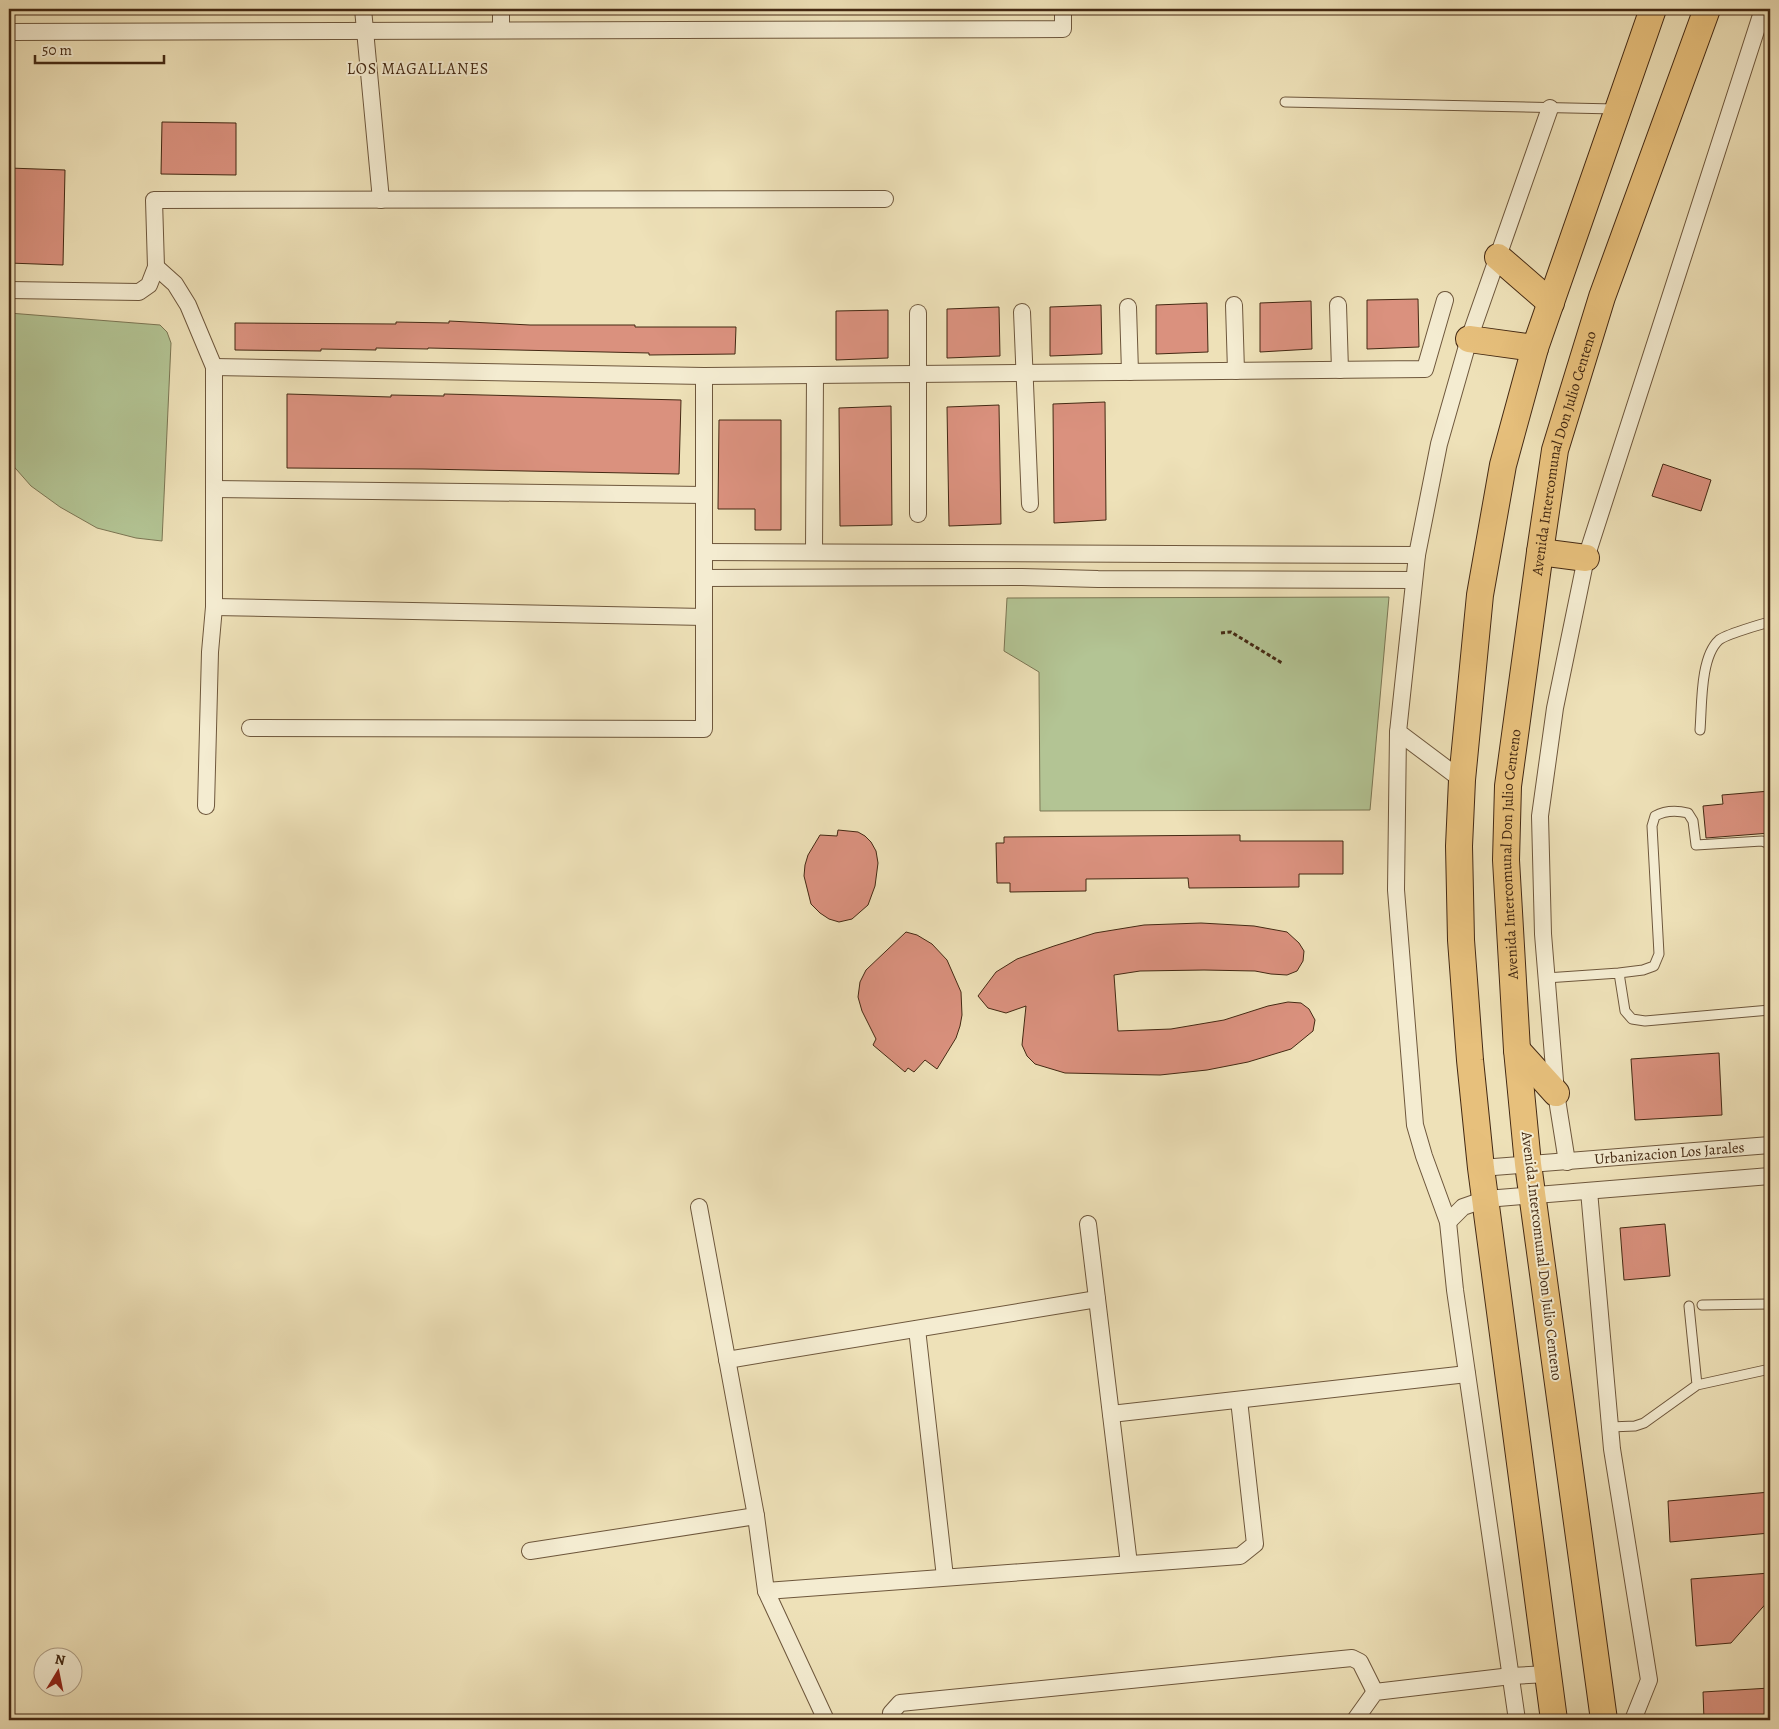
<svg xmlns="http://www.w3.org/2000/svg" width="1779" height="1729" viewBox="0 0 1779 1729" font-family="Alegreya,serif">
<rect width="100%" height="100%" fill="#eee1b8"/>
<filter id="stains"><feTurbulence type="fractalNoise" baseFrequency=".004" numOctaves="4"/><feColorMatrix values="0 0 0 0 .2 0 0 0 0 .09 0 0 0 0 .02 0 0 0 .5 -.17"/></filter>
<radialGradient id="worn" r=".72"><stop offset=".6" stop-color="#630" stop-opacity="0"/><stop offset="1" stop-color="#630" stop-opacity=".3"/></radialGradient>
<path fill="#b3c494" stroke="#7c7654" d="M9,313L160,325L167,332L171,343L162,541L136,538L97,528L60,507L31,486L9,461Z
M1389,597L1370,810L1040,811L1039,672L1004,651L1007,598Z"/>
<path fill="#da917e" stroke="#442913" d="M162,122L236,123V175L161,174Z
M9,168L65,170L63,265L9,263Z
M1418,299L1419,347L1367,349V300Z
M1311,301L1312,349L1260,352V303Z
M1207,303L1208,352L1156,354V305Z
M1101,305L1102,354L1050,356V307Z
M999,307L1000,356L947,358V309Z
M888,310V358L836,360V311Z
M449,321L530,325H635V327H736L735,354L649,355V353L428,348V349L376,348V350L321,349V351L235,350V323L396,324V322L449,323Z
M287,394L391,397V395L444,396V394L681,400L679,474L423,469L287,468Z
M1105,402L1106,520L1054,523L1053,404Z
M999,405L1001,524L949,526L947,407Z
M891,406L892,525L840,526L839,408Z
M719,420H781V530H755V509H718Z
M1663,464L1711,480L1701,511L1652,496Z
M1770,791V833L1706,838L1703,806L1723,804L1722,795Z
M838,830L858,832L865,836L871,842L876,851L878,863L875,886L868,905L852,919L839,922L829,919L820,913L811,904L804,876L805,865L808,855L820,835L837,836Z
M1240,835V841H1343V874H1299V887L1189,888L1188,878L1086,879V891L1010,892V883H997L996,843H1004V837Z
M1201,923L1254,926L1287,932L1299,943L1304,951L1303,961L1297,971L1287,975L1271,974L1255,971L1204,970L1140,971L1114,975L1118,1031L1171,1029L1224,1020L1268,1006L1288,1002L1301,1003L1309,1009L1315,1020L1313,1031L1291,1049L1248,1062L1207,1070L1160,1075L1065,1073L1035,1064L1027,1056L1022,1045L1026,1006L1006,1013L988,1008L978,996L996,972L1017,959L1054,946L1095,933L1144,925Z
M906,932L917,935L932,944L947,960L961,992L962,1015L960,1026L956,1038L937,1069L925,1060L914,1072L908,1068L905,1072L873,1045L876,1039L862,1011L858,997L860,982L866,970Z
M1719,1053L1722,1115L1635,1120L1631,1059Z
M1665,1224L1670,1276L1624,1280L1620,1228Z
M1770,1492V1533L1670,1542L1668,1501Z
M1770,1573V1599L1731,1643L1696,1646L1691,1579Z
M1770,1688V1720H1704L1703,1692Z"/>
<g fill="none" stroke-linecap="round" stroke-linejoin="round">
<g stroke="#6e573c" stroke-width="11">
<path id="lane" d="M1285,102L1615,109
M1700,730C1702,706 1700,657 1719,640C1725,635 1761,624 1770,622
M1619,973L1625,1011L1632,1019L1645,1021L1770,1010
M1546,978L1619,973L1643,970L1654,966L1659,954L1652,826L1655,816C1666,810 1676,810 1688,813L1693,821L1696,845L1762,841L1770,844
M1702,1305L1770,1304
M1689,1306L1697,1385L1770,1369
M1610,1427L1635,1426L1644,1423L1697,1385"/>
</g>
<g stroke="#6e573c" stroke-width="18">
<g id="street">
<path d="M363,9L381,200"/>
<path d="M501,30V9"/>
<path d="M9,32L1063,29V9"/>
<path d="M156,267L175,284L188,305L214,367V607L210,652L206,806"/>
<path d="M9,290L139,292L149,285L156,267L154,200L885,199"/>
<path d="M1234,305L1236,371"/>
<path d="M1338,305L1340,370"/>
<path d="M1128,307L1130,372"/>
<path d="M1022,312L1030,504"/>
<path d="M918,313V514"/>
<path d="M214,367L704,376L1425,369L1445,300"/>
<path d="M214,489L704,495"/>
<path d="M704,552L1417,555"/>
<path d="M814,552L815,375"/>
<path d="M704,578L1022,577L1098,579L1414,580"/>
<path d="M214,607L704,617"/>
<path d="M250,728L704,729V376"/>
<path d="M1398,732L1396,890L1415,1125L1424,1156L1448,1222L1455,1290L1517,1720"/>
<path d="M1462,780L1398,732L1417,555L1439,444L1469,339L1550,108"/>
<path d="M1567,1162L1556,1093L1543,934L1540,816L1555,708L1586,558L1763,9"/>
<path id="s1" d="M1481,1168L1770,1145"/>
<path d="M1589,1191L1612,1449L1649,1680L1633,1720"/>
<path d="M699,1207L756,1516L766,1591L826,1720"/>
<path d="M1448,1222L1463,1207L1486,1199L1770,1176"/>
<path d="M1088,1224L1129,1564"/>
<path d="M917,1329L945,1577"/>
<path d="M727,1360L1097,1299"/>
<path d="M1111,1414L1467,1374"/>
<path d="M530,1551L756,1516"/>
<path d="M766,1591L1240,1556L1255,1544L1239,1400"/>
<path d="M894,1720L891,1713L900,1703L1352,1658L1360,1662L1375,1692"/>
<path d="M1355,1720L1375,1692L1511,1676L1548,1674"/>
</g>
</g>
<g stroke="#442913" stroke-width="28">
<g id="primary">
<path d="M1498,257L1551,303"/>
<path d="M1469,339L1535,348"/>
<path d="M1540,552L1586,558"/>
<path d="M1517,1050L1556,1093"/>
<path d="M1554,1720L1481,1168L1470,1060L1461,940L1459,846L1462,780L1480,595L1503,465L1535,348L1653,9"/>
<path id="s2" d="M1604,1720L1528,1164L1517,1050L1506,860L1508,786L1540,552L1555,450L1602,297L1707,9"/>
</g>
</g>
<path stroke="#442913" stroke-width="3" stroke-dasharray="4 2.5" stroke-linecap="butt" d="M1221,633L1231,632L1282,663"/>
<use href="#lane" stroke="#f4ecd1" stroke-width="9"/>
<use href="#street" stroke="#f4ecd1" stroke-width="16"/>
<use href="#primary" stroke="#e7c07c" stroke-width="26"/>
</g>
<g text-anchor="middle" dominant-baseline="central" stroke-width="4" stroke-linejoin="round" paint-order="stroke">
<g font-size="15" fill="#442913" stroke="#f4ecd1">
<text stroke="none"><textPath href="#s2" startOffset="1278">Avenida Intercomunal Don Julio Centeno</textPath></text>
<text stroke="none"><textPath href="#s2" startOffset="872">Avenida Intercomunal Don Julio Centeno</textPath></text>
<text stroke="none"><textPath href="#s1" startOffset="189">Urbanizacion Los Jarales</textPath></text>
<text transform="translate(1542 1256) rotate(83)">Avenida Intercomunal Don Julio Centeno</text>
</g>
<g font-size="16" letter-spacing="1" fill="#442913" stroke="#f4ecd1">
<text x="418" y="69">LOS MAGALLANES</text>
</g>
</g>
<rect width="1779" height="1729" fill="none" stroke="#eee1b8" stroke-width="30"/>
<rect x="10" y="10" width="1759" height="1709" fill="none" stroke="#442913" stroke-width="2.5"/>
<rect x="15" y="15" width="1749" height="1699" fill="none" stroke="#442913"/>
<g transform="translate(58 1672) rotate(10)"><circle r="24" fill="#f4ecd1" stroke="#ae9e85"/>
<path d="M0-4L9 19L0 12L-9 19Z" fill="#8f2418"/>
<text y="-8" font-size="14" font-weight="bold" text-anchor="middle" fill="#442913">N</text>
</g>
<path d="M35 55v8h129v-8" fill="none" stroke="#442913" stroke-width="2.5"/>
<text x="42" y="55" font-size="15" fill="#442913" stroke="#f4ecd1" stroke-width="4" paint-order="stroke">50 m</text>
<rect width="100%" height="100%" filter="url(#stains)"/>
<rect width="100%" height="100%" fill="url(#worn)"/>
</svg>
